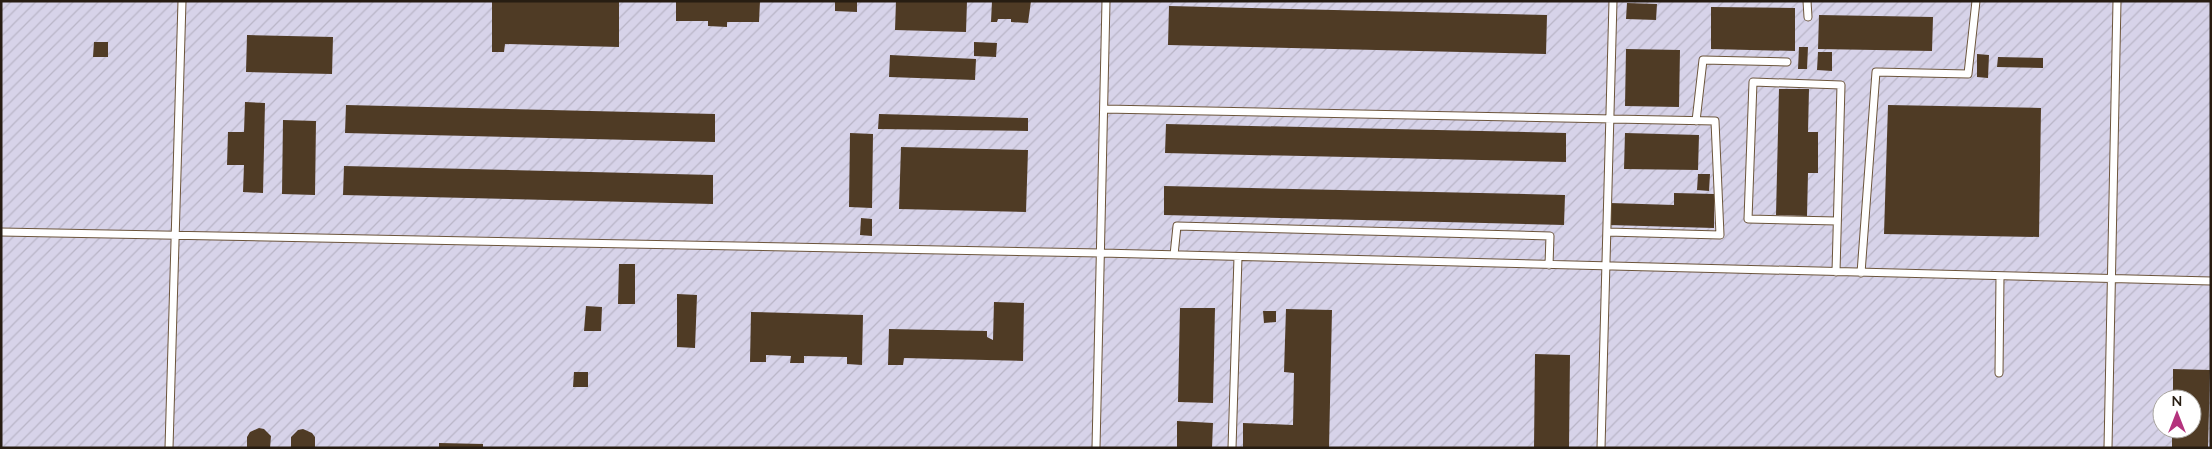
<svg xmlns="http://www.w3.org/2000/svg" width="2212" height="449" viewBox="0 0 2212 449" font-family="Lato,sans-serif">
<defs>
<pattern id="industrial-furrows" width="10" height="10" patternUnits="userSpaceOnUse" patternTransform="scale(1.25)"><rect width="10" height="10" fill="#d7d3e9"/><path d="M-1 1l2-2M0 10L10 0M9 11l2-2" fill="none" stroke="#b9b5c7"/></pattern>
</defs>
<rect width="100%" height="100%" fill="#f6dbbd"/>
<path fill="url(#industrial-furrows)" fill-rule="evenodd" d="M1,1H2211V448H1ZM2162,399H2192V429H2162Z"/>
<path fill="#4f3b25" d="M492,1H619V47L505,44L504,52H492Z
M676,1H760L759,22H727V27L708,26V21H676Z
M835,1H857V12L835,11Z
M896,1H967L966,32L895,30Z
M992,1H1031L1028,23L1011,22V19H998L997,22H991Z
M1627,3L1657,4L1656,20L1626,19Z
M1169,6L1547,15L1546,54L1168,45Z
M1711,7L1795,8V51L1711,49Z
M1819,15L1933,17L1932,51L1818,49Z
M247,35L333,37L332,74L246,72Z
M94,42H108V57H93Z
M974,42L997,43L996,57L974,56Z
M1799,47H1808L1807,69H1798Z
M1626,49L1680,50L1679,107L1625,106Z
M1818,52H1832V71L1817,70Z
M1977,54L1989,55L1988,78L1977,77Z
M890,55L976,59L975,80L889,77Z
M1998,57L2043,58V68L1997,67Z
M1779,89H1809L1808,132H1818V173H1808L1807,216L1776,215Z
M245,102L265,103L263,193L243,192L244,165H227L228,132H244Z
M346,105L715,114V142L345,133Z
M1888,105L2041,108L2039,237L1884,234Z
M879,114L1028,118V131L878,129Z
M283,120L316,121L315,195L282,194Z
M1166,124L1566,133V162L1165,153Z
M850,133L873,134L872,208L849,207Z
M1625,133L1699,135L1698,170L1624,169Z
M901,147L1028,150L1026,212L899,209Z
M344,166L713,175V204L343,195Z
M1698,174H1710L1709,191L1697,190Z
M1164,186L1565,195L1564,225L1164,215Z
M1674,193L1714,194V228L1609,225L1610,203L1674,205Z
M861,218L872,219V236L860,235Z
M619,264H635V304H618Z
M677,294L697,295L695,348L677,347Z
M994,302L1024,303L1023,361L904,358L903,365H888L889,329L987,331V337L993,340Z
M586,306L602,307L601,331H584Z
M1180,308H1215L1213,403L1178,402Z
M1286,309L1332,310L1329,448H1243V423L1293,425L1294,373L1284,372Z
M1263,311H1276V322L1264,323Z
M751,312L863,315L862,365L847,364V357L804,356V363H790L791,356L766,355V362H750Z
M1535,354L1570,355L1569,448H1534Z
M2173,369L2210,370L2208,448H2172V429H2192V399H2173Z
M574,372H588V387H573Z
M1177,421L1213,423L1212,448H1177Z
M259,428L264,429L271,436L270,448L247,447V437L250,432Z
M303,429L312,433L315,437V447L291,448V437L298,430Z
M439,443L483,444V448H439Z"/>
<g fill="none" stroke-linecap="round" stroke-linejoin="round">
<g stroke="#6c553b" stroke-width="9">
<path id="lane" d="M1807,1L1808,17
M1104,109L1715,121L1720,235L1607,232
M1696,121L1703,60L1787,62
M1,232L1101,253L2211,281
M1174,255L1177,226L1550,236L1549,265
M1836,272L1841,85L1753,82L1748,219L1837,221
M1861,273L1876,72L1968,74L1976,1
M1999,373L2000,276
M169,448L182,1
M1096,448L1106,1
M1232,448L1238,257
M1601,448L1613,1
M2108,448L2117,1"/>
</g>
<use href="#lane" stroke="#fff" stroke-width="7"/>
</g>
<rect width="2212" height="449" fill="none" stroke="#271d12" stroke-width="5"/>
<g transform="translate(2177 414)"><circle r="24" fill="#ffffff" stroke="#a9a5a0"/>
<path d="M0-4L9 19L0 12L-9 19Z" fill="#b4337d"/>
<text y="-8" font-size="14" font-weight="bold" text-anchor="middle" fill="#271d12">N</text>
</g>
</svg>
